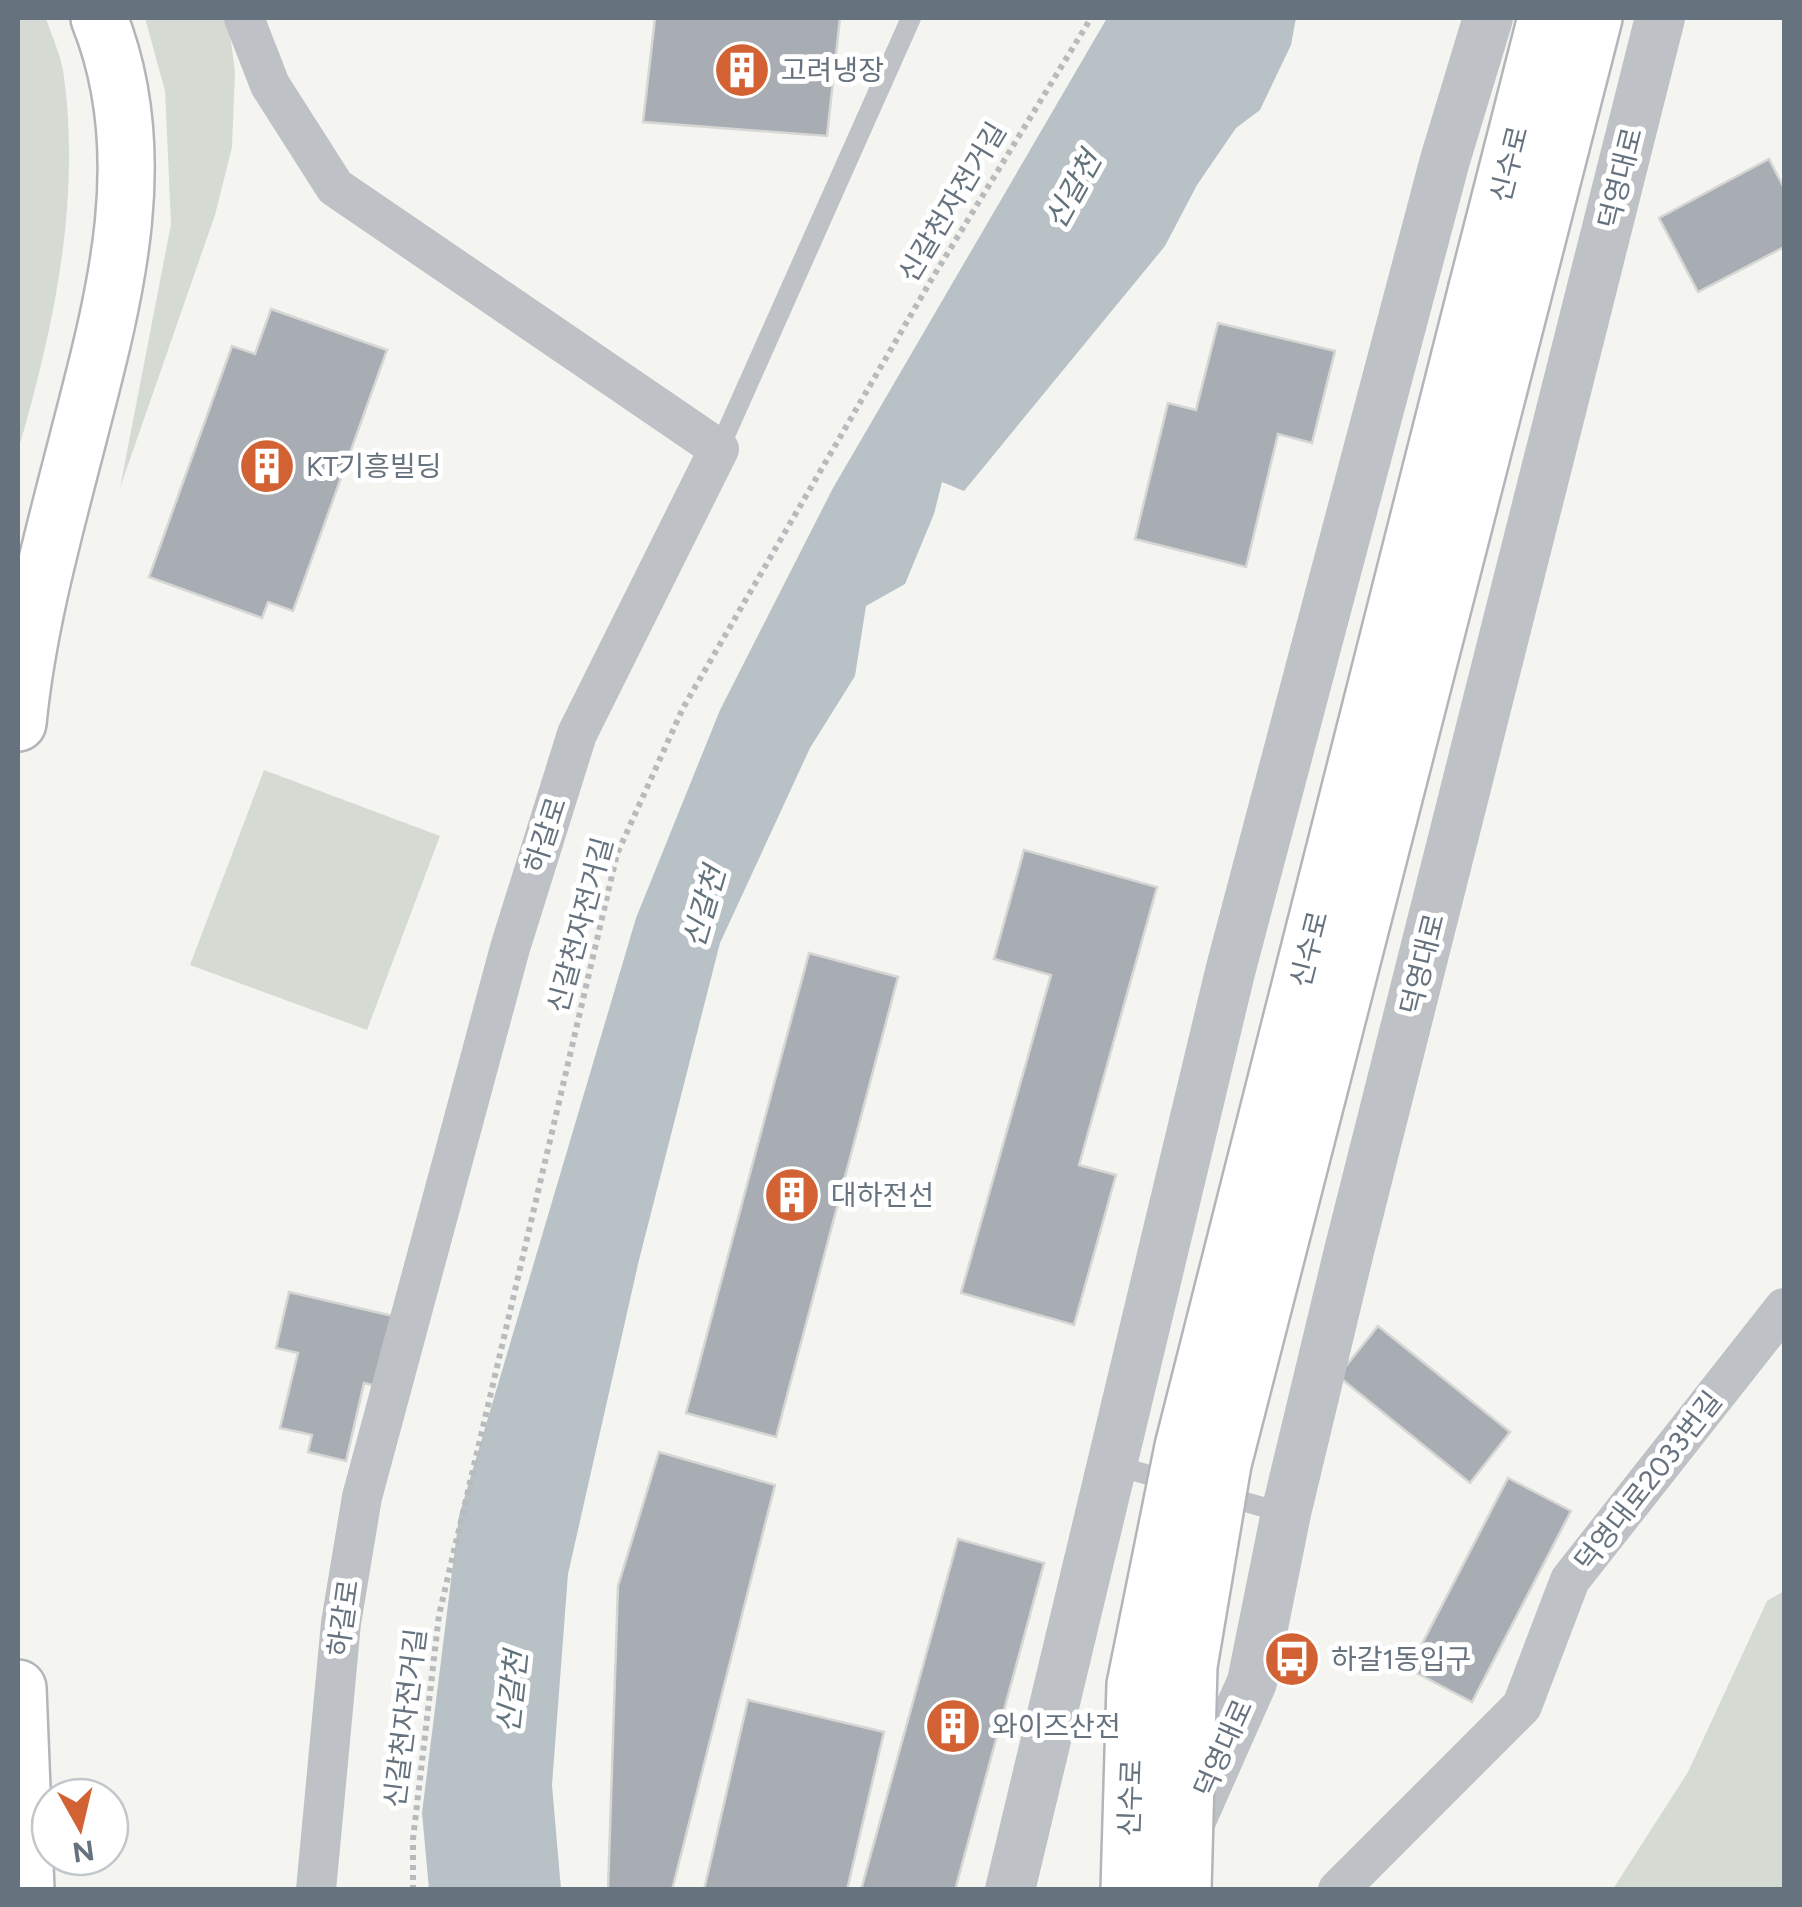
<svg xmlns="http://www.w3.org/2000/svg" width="1802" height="1907" viewBox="0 0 1802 1907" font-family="Figtree,'Noto Sans KR',sans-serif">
<rect width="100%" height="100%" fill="#f4f5f1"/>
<path fill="#d5dbd3" d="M18,18H46C52,37 62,57 64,77C81,204 53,330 18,451Z
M145,18H228L235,72L232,147L215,215L120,488L171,224L165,91Z
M264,770L440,836L367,1030L190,965Z
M1784,1591V1889H1613L1688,1772L1767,1601Z"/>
<path fill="#b8c2c6" d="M1107,18H1296L1291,45L1260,110L1236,128L1197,185L1165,246L964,491L942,482L934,514L905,584L866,606L855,676L810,748L720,943L639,1260L568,1574L552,1785L561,1889H429L422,1813L459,1516L636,918L720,710L833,488Z"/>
<path fill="#a7adb3" stroke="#d6d6d4" stroke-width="2.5" d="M655,18H840L827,136L643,122Z
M1769,159L1784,188V247L1698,292L1659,218Z
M271,309L387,350L293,611L268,602L262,618L149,577L232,346L255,354Z
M1218,323L1335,351L1312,443L1278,434L1246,567L1135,539L1168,403L1196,410Z
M1024,850L1157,887L1079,1165L1116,1175L1074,1325L961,1293L1051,975L994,959Z
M809,953L898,977L776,1437L686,1413Z
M289,1292L393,1316L376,1386L364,1383L346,1461L308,1452L312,1435L280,1428L298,1353L276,1348Z
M1378,1326L1510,1432L1470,1483L1338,1376Z
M659,1452L775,1485L672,1890H608L618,1586Z
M1508,1478L1571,1511L1472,1702L1409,1669Z
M958,1539L1044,1563L955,1890H861Z
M748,1700L884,1732L847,1890H704Z"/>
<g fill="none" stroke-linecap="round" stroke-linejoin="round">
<g stroke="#b2b5b9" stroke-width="60">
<path id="primary" d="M1477,288L1546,18
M1522,299L1594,18"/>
</g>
<g stroke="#b3b6b9" stroke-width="60">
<path id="motorway" d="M18,723C28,622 56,525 81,427C116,293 153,152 99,18
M18,1688L26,1890"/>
</g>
<path stroke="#b8babc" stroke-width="6" stroke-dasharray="5 5" stroke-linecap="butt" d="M413,1890V1839L439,1615L617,854L683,708L930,282L1091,18"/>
<path stroke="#bec1c5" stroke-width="20" d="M719,449L911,18
M1113,1465L1174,1482
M1221,1495L1284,1513"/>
<path stroke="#bec1c5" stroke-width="40" d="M244,18L270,85L335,187L719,449L577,734L510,948L362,1497L341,1623L316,1890
M1338,1890L1522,1706L1570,1580L1784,1308"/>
<path stroke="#bec1c5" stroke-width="50" d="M1186,1831L1252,1682L1286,1513L1349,1251L1660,18
M1010,1890L1230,972L1445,160L1488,18"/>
<use href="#primary" stroke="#fff" stroke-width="55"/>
<use href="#motorway" stroke="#fff" stroke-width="55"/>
<g stroke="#b2b5b9" stroke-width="60" stroke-linecap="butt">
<path id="primary-bridge" d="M1129,1890L1135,1685L1183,1447L1477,288
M1183,1890L1189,1666L1223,1464L1522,299"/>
</g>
<use href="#primary-bridge" stroke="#fff" stroke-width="55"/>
</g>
<defs>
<g id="building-disc" transform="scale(2.875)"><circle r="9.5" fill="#d26234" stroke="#fff"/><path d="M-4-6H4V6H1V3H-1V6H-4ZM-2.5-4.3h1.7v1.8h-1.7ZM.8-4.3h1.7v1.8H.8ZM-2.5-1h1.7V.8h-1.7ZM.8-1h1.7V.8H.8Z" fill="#fff"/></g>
<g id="bus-disc" transform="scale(2.875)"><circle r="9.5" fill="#d26234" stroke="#fff"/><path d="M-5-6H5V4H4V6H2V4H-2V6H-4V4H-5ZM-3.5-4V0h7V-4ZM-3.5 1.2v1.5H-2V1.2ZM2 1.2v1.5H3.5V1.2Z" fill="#fff"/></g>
</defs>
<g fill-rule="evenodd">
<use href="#building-disc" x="742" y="70"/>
<use href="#building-disc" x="267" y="466"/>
<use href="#building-disc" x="792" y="1195"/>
<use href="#bus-disc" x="1292" y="1659"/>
<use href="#building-disc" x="953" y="1726"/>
</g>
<g text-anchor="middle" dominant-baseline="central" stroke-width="10" stroke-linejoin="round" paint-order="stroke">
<g font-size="28" fill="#66737f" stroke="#fff" text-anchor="start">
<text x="781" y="70">고려냉장</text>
<text x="306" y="466">KT기흥빌딩</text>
<text x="831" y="1195">대하전선</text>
<text x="1331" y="1659">하갈1동입구</text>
<text x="992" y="1726">와이즈산전</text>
</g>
<g font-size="28" fill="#66737f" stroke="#fff">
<text transform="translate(1509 164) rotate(-76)">신수로</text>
<text transform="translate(1620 178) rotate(-76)">덕영대로</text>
<text transform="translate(952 202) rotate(-59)">신갈천자전거길</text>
<text transform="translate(545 835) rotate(-72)">하갈로</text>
<text transform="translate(580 925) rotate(-75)">신갈천자전거길</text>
<text transform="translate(1309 949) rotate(-76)">신수로</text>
<text transform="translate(1422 964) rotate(-76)">덕영대로</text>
<text transform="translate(1648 1481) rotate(-52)">덕영대로2033번길</text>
<text transform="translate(343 1618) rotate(-82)">하갈로</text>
<text transform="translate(405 1718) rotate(-83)">신갈천자전거길</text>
<text transform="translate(1223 1748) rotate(-66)">덕영대로</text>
<text transform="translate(1130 1798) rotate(-88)">신수로</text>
</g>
<g font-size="30" font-style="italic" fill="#62737c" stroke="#fff">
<text transform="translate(1073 190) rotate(-61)">신갈천</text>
<text transform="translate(704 907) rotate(-74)">신갈천</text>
<text transform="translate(512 1692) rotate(-84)">신갈천</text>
</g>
</g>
<rect width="1802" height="1907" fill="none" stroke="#66737f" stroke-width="40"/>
<g transform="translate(80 1827) rotate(172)"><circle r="48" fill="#ffffff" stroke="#c2c7cc" stroke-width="2.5"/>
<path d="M0-8L18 38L0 25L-18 38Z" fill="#d26234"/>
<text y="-15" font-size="28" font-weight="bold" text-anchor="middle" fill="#66737f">N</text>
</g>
</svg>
